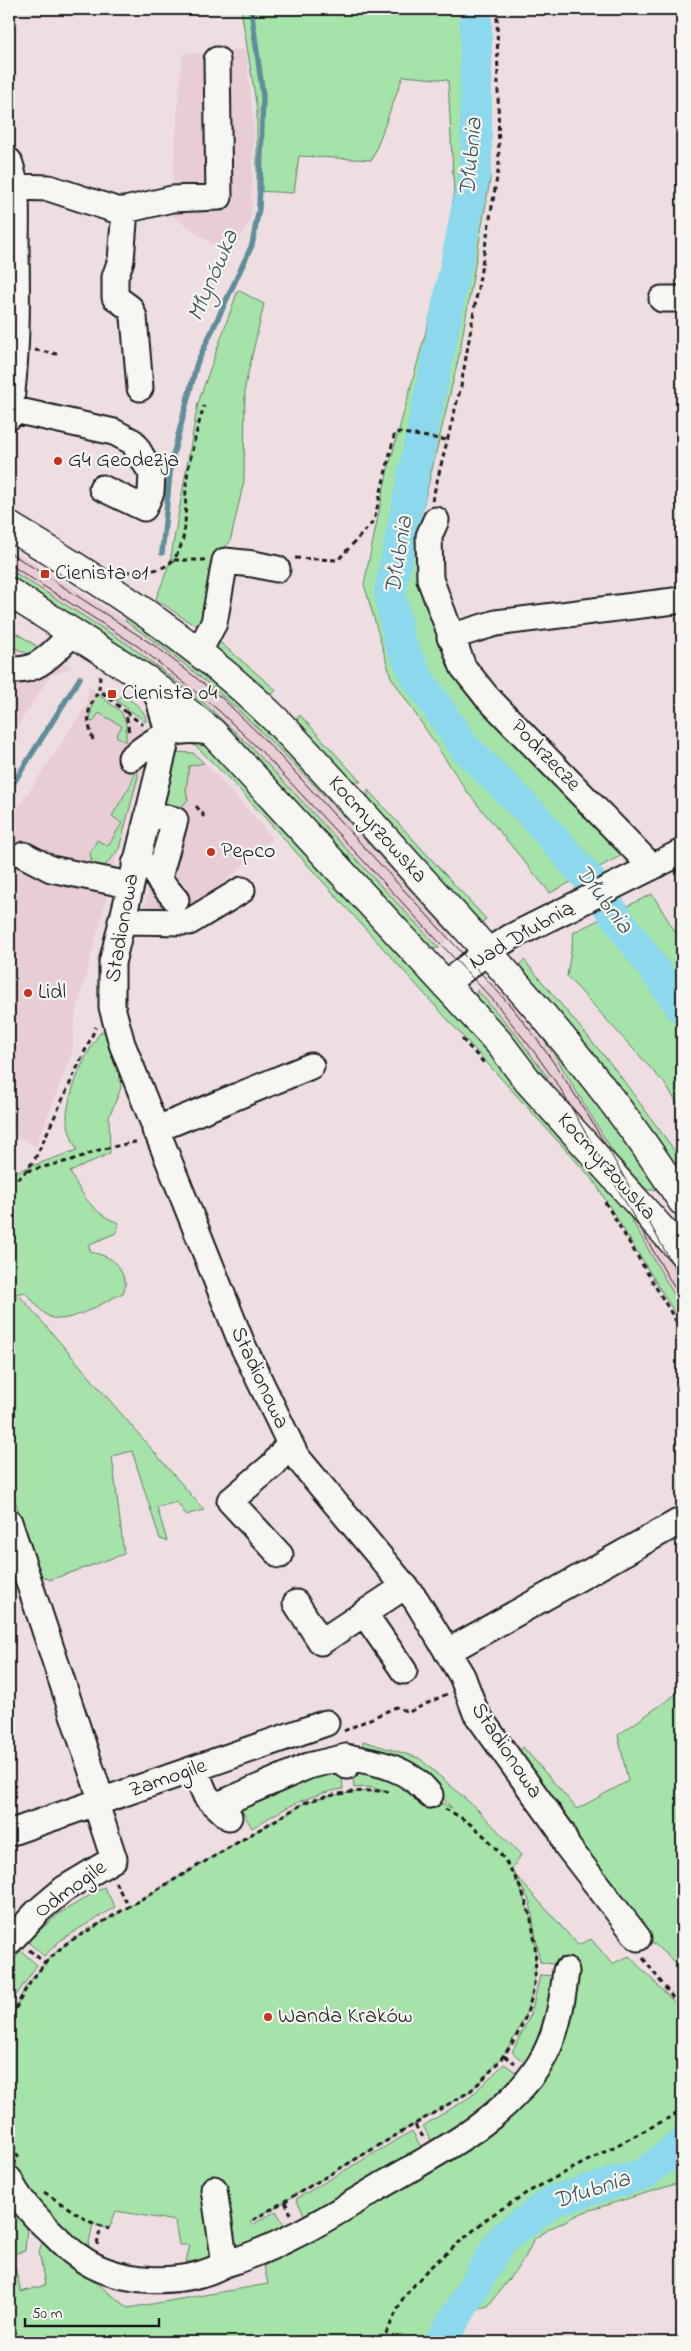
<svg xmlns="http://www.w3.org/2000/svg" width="691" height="2351" viewBox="0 0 691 2351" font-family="'Indie Flower',sans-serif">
<rect width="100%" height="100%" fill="#eedee1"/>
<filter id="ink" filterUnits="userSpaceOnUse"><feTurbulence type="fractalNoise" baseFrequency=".02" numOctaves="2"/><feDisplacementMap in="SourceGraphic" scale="10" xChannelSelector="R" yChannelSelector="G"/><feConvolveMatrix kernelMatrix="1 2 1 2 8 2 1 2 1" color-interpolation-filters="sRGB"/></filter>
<g filter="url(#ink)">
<path fill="#e9cdd5" d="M246,49L254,129L251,218L230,257L170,214L182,54Z
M18,553L149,636L225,696L279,749L451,934L443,945L439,948L254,750L203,702L129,645L9,569Z
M9,628L72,668L50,676L9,739Z
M88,685L143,729L141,775L117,856L75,1018L72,1053L36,1146L9,1132V822L87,704Z
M185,752L193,753L209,767L273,838L185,918L142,916Z
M494,980L536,1029L557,1059L613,1152L547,1079L548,1078L515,1033L477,990L484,983Z
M608,1178L664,1242L682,1273V1309Z"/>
<path fill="#a6e3a9" stroke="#618062" d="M241,9H490V180L459,356L418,528L417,571L456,673L626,853L550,893L468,793L391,677L364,584L387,473L444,266L454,194L448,80L403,76L372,160L299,156L294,193L257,191V109Z
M238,290L264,304L245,386L244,481L230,542L216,556L203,627L189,622L156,599L170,562L198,403Z
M9,569L129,645L203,702L254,750L439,948L429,949L126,652L9,577Z
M129,615L241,701L451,928V934C348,824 252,704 125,621Z
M9,628L41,649L30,655L9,645Z
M215,638L276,690L270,697L214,648Z
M103,691L118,700L122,695C132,702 146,708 146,722Z
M98,694L121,712L126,723V742L116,736L122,726L99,713L93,722L90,721L92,704Z
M300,715L361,782L348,781L300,728L297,718Z
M185,739H203L608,1178L682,1309V1325L594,1181L237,787L198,748Z
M175,752L193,753L204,763L189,766L186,791L188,800L179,809L173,811L162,803Z
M136,767L138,776L119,849L103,868L93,866L90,853L97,840L108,846L122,823L112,816L131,784Z
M368,790L486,919L480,924L368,802Z
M652,894L682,943V1111L665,1084L567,976L574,932Z
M524,960L615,1069L672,1147L682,1164V1185L518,966Z
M494,980L499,981L563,1054L657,1187L655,1190H647L613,1152L557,1059L536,1029Z
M477,990L515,1033L548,1078L547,1079L480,1007L476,999Z
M101,1032H112L116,1043L121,1088L109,1117L110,1153L70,1172C82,1195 93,1214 119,1223L116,1233L88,1245L91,1252C114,1258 118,1261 126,1284L123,1293C105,1301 68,1326 50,1317C40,1312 33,1299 24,1292L9,1296V1174L77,1150C72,1139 67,1128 67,1116C68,1093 87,1049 101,1032Z
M20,1296L204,1510L186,1515L177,1502L157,1507L167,1541L160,1539L132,1451L112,1456L124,1554L50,1580L42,1576L9,1484V1299Z
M682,1690V1969L650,1940L607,1887L515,1756L523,1747L577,1809L628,1781L618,1735Z
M363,1741L419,1758L477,1809L521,1855L511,1870L578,1945L591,1939L612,1964L629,1956L680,2008L682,2007V2182L584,2212L551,2228L534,2239L525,2258L488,2306L458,2313L445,2320L441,2342H9V2197L27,2225L25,2251L12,2254L21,2292L45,2285L39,2251L43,2241L128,2308L268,2284L264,2266L443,2162L534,2086L559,1965L540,1962L530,1902L514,1874C520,1890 528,1906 532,1924C547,1989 517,2051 469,2092L250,2222L252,2225L276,2211L286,2228L239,2247L232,2239L214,2249L209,2259L186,2262L190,2245H179L175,2221L116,2211L109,2229L93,2224L88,2247L69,2237L9,2170V2026L24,1989L50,1957L67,1943L306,1802C333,1794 358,1791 386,1791L368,1787L354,1788L352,1766L363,1765L452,1808L432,1787L362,1755Z
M341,1767L343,1789C308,1794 281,1810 252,1828L241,1809L245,1801Z
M104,1887L115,1907L62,1939L44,1956L27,1941L60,1913Z
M20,1950L37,1965L15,1997L9,2018V1971Z
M540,1975L558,1976L557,1990L528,2066L512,2052L531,2014Z
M504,2064L520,2075L511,2087L433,2144L423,2126L470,2097Z
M412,2131L422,2149L306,2218L296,2199Z"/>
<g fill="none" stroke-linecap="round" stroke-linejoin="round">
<path stroke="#5f8d99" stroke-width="5.5" d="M162,553L171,463L197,363L252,245L259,208L263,96L251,9
M9,790L80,678
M681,1005L682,1004"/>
<path stroke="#8cd8ec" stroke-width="32" d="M476,9V166L390,592L399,640L418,679L466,749L531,813L589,879L682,1008
M441,2342L502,2239L552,2201L644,2174L682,2144"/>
<g stroke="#1c1c1c" stroke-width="29">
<path id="minor" d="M9,161C19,189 16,219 16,249C17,305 17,361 9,417
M15,187L49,188L116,210H125L172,199L219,197L217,60
M125,210L121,260L115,277V297L130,308L134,317L140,388
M662,299H682
M10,409L114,432L133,442L152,474L151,492L144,508L102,488
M436,520L429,536L430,579L463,667L486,696L652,867
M450,637L496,623L682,600
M199,651L214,623L225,561L253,564L277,569
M9,669C37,675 55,650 73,633
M149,682L159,699L168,733L112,963V1007L122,1044L242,1344L296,1456L416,1600L462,1676L476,1713L561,1831L567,1846L638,1938
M131,758C158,736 177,725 213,733
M24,855L51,869L129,885
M135,864L161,870L175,820L148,813
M161,870L159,880L176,900
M121,921L189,922L242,890
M445,984L488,951L511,937L682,852
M155,1130L311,1066
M9,1522L102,1802
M280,1555L230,1501L274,1464L289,1443
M296,1603L321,1642L405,1586
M364,1613L404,1671
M447,1652L682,1520
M346,1757C378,1762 409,1768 430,1795
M195,1770L206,1796L229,1817
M218,1805L308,1766L346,1757L347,1766
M9,1833L326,1723
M9,1942L38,1911L64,1889L114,1859L96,1804
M9,2179C18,2199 33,2215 49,2230C59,2239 67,2249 78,2256C117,2285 183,2287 225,2264L214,2189
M225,2264C282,2247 333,2215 384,2184C439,2152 503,2121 539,2065C557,2037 562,2003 566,1971"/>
</g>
<g stroke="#1c1c1c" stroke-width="31">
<path id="major" d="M9,526C103,582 195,641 274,718C327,772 376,829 427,885C519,985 609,1086 682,1201
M9,592L147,680L213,733L445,984L500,1044L528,1081L682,1252"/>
</g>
<path stroke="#1c1c1c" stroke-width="3" stroke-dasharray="5 4" stroke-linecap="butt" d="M35,350L57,354
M432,501L461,386L499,166L497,9
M295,558L338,560L374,521L395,432L447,440
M174,560H205
M126,572C142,571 162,573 173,560C191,538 183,503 187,477C191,452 197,429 204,406
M100,676L99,690L126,712L129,733
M126,712L143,725
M93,740C86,717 86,711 99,690
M196,806L203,814V819
M462,1039L485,1064
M27,1171L72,1160L99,1150L139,1141
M9,1183L22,1176L35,1159L96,1027
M605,1202L682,1331
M344,1731L396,1707L409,1712L447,1694
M115,1882L129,1907
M29,1950L45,1963
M643,1958L682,2010
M9,2026C21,1991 39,1966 67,1943L306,1802C334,1794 363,1788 392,1792
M504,2056L515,2063
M415,2125L423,2137
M9,2137L20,2161
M44,2192L88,2221L109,2229
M285,2202L291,2214
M253,2220L469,2092C495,2069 517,2043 528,2010C552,1935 518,1843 445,1809
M97,2245L101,2226
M382,2342L403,2298L428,2269L489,2217L528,2192L682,2111"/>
<use href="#minor" stroke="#f6f6f2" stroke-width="25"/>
<use href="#major" stroke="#f6f6f2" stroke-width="28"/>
<path stroke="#1c1c1c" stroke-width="1" d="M9,552L158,648L223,699L266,741L501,995C576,1080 626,1183 682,1281
M9,564L139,647L217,709L262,752L494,1001L535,1053L560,1088L682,1301"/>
</g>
</g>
<g fill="#c8321e" stroke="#f6f6f2" stroke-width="2">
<circle cx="58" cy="461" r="5"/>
<rect x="40" y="569" width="10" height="10" rx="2.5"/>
<rect x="107" y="689" width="10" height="10" rx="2.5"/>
<circle cx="211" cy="852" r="5"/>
<circle cx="28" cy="993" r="5"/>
<circle cx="268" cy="2017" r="5"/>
</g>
<g text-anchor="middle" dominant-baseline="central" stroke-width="4.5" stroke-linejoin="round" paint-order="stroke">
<g font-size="22" fill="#1c1c1c" stroke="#f6f6f2" text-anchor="start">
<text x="68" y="461">G4 Geodezja</text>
<text x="55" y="574">Cienista 01</text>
<text x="122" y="694">Cienista 04</text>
<text x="221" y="852">Pepco</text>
<text x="38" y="993">Lidl</text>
<text x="278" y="2017">Wanda Kraków</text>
</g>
<g font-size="22" fill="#1c1c1c" stroke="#f6f6f2">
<text transform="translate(545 756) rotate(46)">Podrzecze</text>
<text transform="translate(377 830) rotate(48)">Kocmyrzowska</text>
<text transform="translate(123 928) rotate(-80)">Stadionowa</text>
<text transform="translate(522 936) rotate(-30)">Nad Dłubnią</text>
<text transform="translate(606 1167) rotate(48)">Kocmyrzowska</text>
<text transform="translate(259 1378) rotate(65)">Stadionowa</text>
<text transform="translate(506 1751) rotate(56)">Stadionowa</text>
<text transform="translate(168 1779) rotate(-19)">Zamogile</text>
<text transform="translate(71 1890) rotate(-36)">Odmogile</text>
</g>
<g font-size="24" font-style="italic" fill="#3e545a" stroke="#f6f6f2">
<text transform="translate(472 157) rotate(-85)">Dłubnia</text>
<text transform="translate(214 276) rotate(-67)">Młynówka</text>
<text transform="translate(400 555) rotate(-81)">Dłubnia</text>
<text transform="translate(603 900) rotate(53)">Dłubnia</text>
<text transform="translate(592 2191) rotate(-18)">Dłubnia</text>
</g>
</g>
<rect width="691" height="2351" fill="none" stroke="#f6f6f2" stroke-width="30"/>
<rect x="15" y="15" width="661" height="2321" fill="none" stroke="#1c1c1c" stroke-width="2" filter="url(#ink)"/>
<path d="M25 2318v8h134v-8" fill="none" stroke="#1c1c1c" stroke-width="2.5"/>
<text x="32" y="2318" font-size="15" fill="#1c1c1c" stroke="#f6f6f2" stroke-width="4" paint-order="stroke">50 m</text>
</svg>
